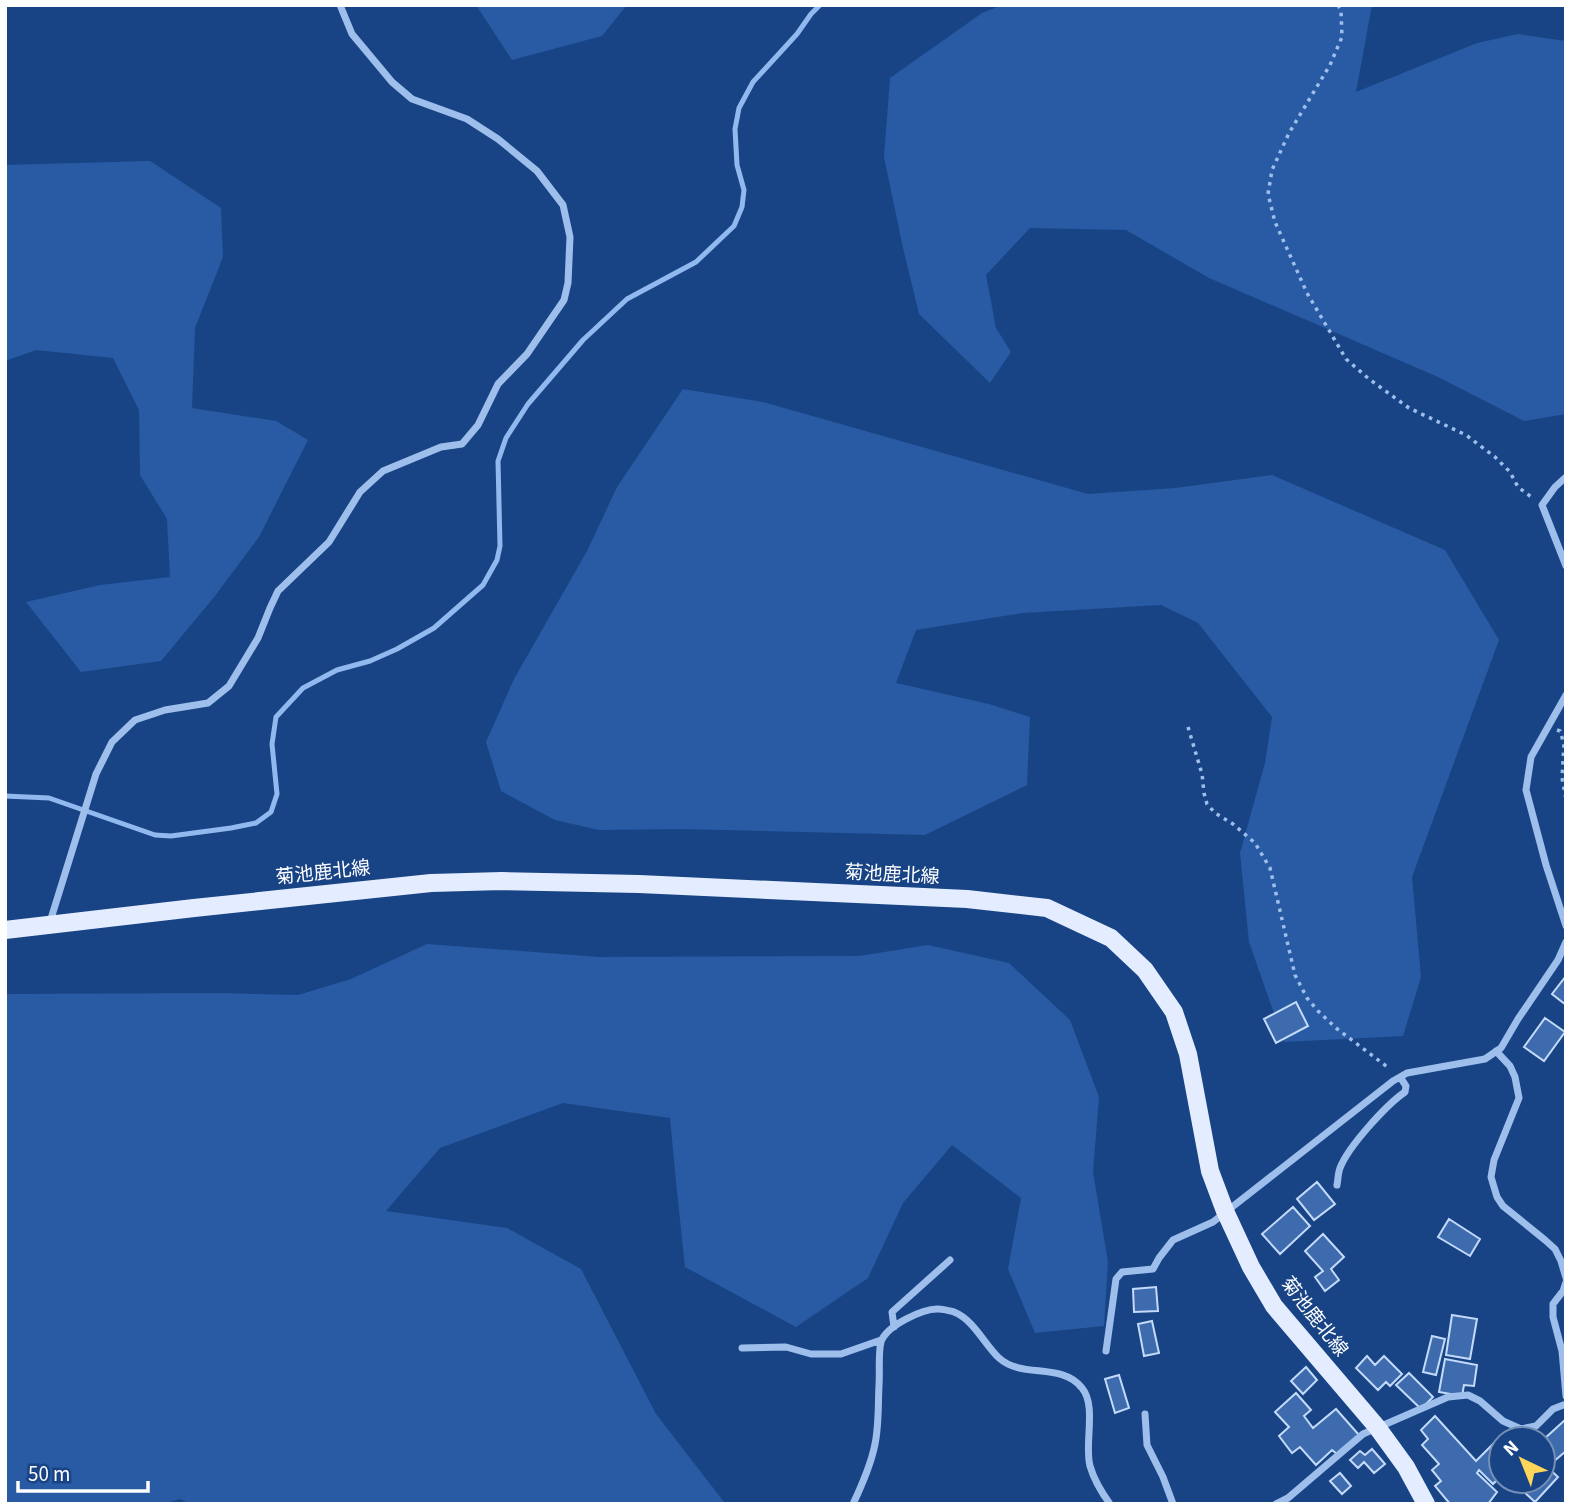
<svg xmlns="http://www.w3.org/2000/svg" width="1571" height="1509" viewBox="0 0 1571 1509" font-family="'Source Sans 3','Noto Sans JP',sans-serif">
<rect width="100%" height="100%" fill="#184485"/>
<path fill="#285ba3" d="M476,5H627L602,36L512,60Z
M1002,5H1372L1356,92L1477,43L1518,34L1566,41V414L1524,421L1438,377L1209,278L1126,230L1030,228L986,275L996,328L1011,352L990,383L919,314L903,248L884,157L890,78L982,13Z
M150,161L221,208L223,257L195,328L192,408L276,421L308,440L259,537L215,596L161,661L81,672L26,602L100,585L170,577L167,519L140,475L139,410L113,358L36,350L5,361V165Z
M683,389L763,402L1088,494L1175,488L1272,475L1445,550L1499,640L1412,877L1421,977L1403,1036L1284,1042L1249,942L1240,853L1265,763L1272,717L1198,623L1161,605L1023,613L916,630L896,683L989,704L1030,717L1027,785L925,835L681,829L599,830L555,820L501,791L486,742L514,679L587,551L617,487Z
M427,944L599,957L859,956L928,945L1009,963L1070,1020L1099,1097L1093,1172L1108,1262L1104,1326L1035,1333L1008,1269L1021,1198L952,1145L903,1203L868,1278L796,1327L685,1267L676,1182L670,1118L563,1103L440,1148L386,1211L507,1228L581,1269L656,1414L724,1502L721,1504H190L180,1499L163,1504H5V994L219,993L298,995L351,979Z"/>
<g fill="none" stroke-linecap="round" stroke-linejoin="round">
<path stroke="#91b9ef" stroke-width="5" d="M5,796L49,798L155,835L171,836L231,828L256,823L271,812L277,794L272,744L276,717L303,688L337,670L370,661L397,649L434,628L483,585L497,560L500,546L498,461L506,438L528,404L583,340L627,299L696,262L734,226L742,207L744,190L737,165L735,129L739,108L753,82L797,34L811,14L820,5"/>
</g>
<path fill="#3d6bad" stroke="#c4daf9" stroke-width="2" d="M1566,976V1005L1552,994Z
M1296,1002L1308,1026L1276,1043L1264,1019Z
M1545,1018L1565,1032L1544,1061L1524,1047Z
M1317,1182L1335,1204L1314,1220L1297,1199Z
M1293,1207L1310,1226L1280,1254L1262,1234Z
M1449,1219L1480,1239L1470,1256L1438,1237Z
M1323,1234L1344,1257L1331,1269L1339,1280L1325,1291L1315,1277L1323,1271L1305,1251Z
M1156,1287L1158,1311L1134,1312L1133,1289Z
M1452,1315L1477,1319L1470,1359L1446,1355Z
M1152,1321L1159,1353L1144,1356L1138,1324Z
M1432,1336L1445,1339L1436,1375L1423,1372Z
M1367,1356L1375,1365L1384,1356L1402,1374L1390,1386L1386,1382L1378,1390L1356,1368Z
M1445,1359L1477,1365L1474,1386L1464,1385L1462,1396L1439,1392Z
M1306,1367L1317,1380L1303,1394L1291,1381Z
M1409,1373L1433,1397L1421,1409L1396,1385Z
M1119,1375L1129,1408L1115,1413L1105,1379Z
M1296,1393L1311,1410L1304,1416L1313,1428L1336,1409L1359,1435L1337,1454L1332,1450L1316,1465L1300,1447L1292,1453L1279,1436L1289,1427L1275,1412Z
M1435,1416L1476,1461L1503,1434L1508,1439H1501V1476L1493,1484L1479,1470L1477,1473L1497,1492L1488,1504H1450L1435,1486L1441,1481L1432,1470L1439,1464L1422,1445L1428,1439L1421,1430Z
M1566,1419V1451L1552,1463L1543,1454V1440Z
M1372,1449L1385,1464L1374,1473L1364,1462L1358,1468L1350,1460L1360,1451L1365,1455Z
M1543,1463L1558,1477L1535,1502L1512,1481H1543Z
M1340,1473L1351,1486L1342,1494L1330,1481Z"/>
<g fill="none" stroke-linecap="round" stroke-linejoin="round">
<path stroke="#9ebfec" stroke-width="3.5" stroke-dasharray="3.5 5" stroke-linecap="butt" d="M1338,5L1341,11L1342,37L1330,65L1289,133L1272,170L1268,194L1275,222L1307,293L1346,359L1369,379L1409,408L1466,435L1495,457L1510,472L1518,487L1534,499
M1188,727L1202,774L1204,793L1207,804L1215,813L1233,824L1255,843L1270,868L1295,975L1307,998L1318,1011L1336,1028L1390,1069
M1557,730L1560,731L1564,744L1562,778L1566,799"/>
<path stroke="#9ebfec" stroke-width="7" d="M1566,477L1555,487L1542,505L1566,566
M1566,695L1531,757L1526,790L1546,865L1566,926
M49,925L96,774L112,742L135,720L165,710L208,703L229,686L258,638L270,608L278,591L329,542L360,492L383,471L441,447L462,444L478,425L498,384L527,354L564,300L568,283L570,237L563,205L537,171L498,139L467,119L412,99L392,82L352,34L340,5
M1496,1051L1510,1066L1515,1077L1519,1098L1494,1160L1491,1177L1497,1197L1503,1206L1545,1240L1555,1249L1561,1261L1566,1278
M1337,1185C1338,1180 1338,1173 1340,1168C1348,1147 1386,1105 1405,1092L1406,1086L1400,1077
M1566,1282L1563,1291L1553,1304V1317L1562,1351L1566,1396
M894,1327L892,1312L950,1260
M742,1348L786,1347L811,1354H841L881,1340
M1106,1351L1116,1279L1122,1272L1153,1269L1159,1258L1173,1240L1213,1222L1393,1081L1407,1073L1485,1059L1501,1048L1518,1019L1558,960L1566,942
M1145,1414L1147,1445L1163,1477L1173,1504
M853,1504C862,1485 871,1465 875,1444C879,1425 878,1404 879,1385C880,1372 878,1354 881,1342C886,1326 923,1308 939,1309C943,1309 950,1311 954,1312C974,1320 984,1344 999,1358C1022,1379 1062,1362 1082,1388C1097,1406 1084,1444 1090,1466C1094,1480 1102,1493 1110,1504
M1276,1504L1288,1498L1363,1434L1448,1397L1468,1395L1480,1401L1503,1421L1521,1429L1536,1426L1553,1409L1566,1404"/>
<path stroke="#e4edff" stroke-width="18" d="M5,930L194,908L431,883L502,881L639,884L967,899L1047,908L1111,938L1145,970L1174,1012L1188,1054L1210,1171L1225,1211L1251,1267L1274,1306L1377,1427L1406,1467L1426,1504"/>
</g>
<g text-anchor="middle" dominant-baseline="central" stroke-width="6" stroke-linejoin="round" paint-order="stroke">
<g font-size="19" fill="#fff" stroke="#184485">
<text transform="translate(323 873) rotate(-6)">菊池鹿北線</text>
<text transform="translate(892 875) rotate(3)">菊池鹿北線</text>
<text transform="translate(1314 1317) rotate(52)">菊池鹿北線</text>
</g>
</g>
<rect width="1571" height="1509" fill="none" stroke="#ffffff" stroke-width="14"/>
<g transform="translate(1522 1460) rotate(317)"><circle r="33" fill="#184485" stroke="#748fb6" stroke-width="2"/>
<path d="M0-5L12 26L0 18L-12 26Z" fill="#ffd55a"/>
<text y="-10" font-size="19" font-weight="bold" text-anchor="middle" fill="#ffffff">N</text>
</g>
<path d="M18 1481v10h130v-10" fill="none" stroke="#ffffff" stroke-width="3.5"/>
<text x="28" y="1481" font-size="21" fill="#ffffff" stroke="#184485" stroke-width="5" paint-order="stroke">50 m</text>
</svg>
